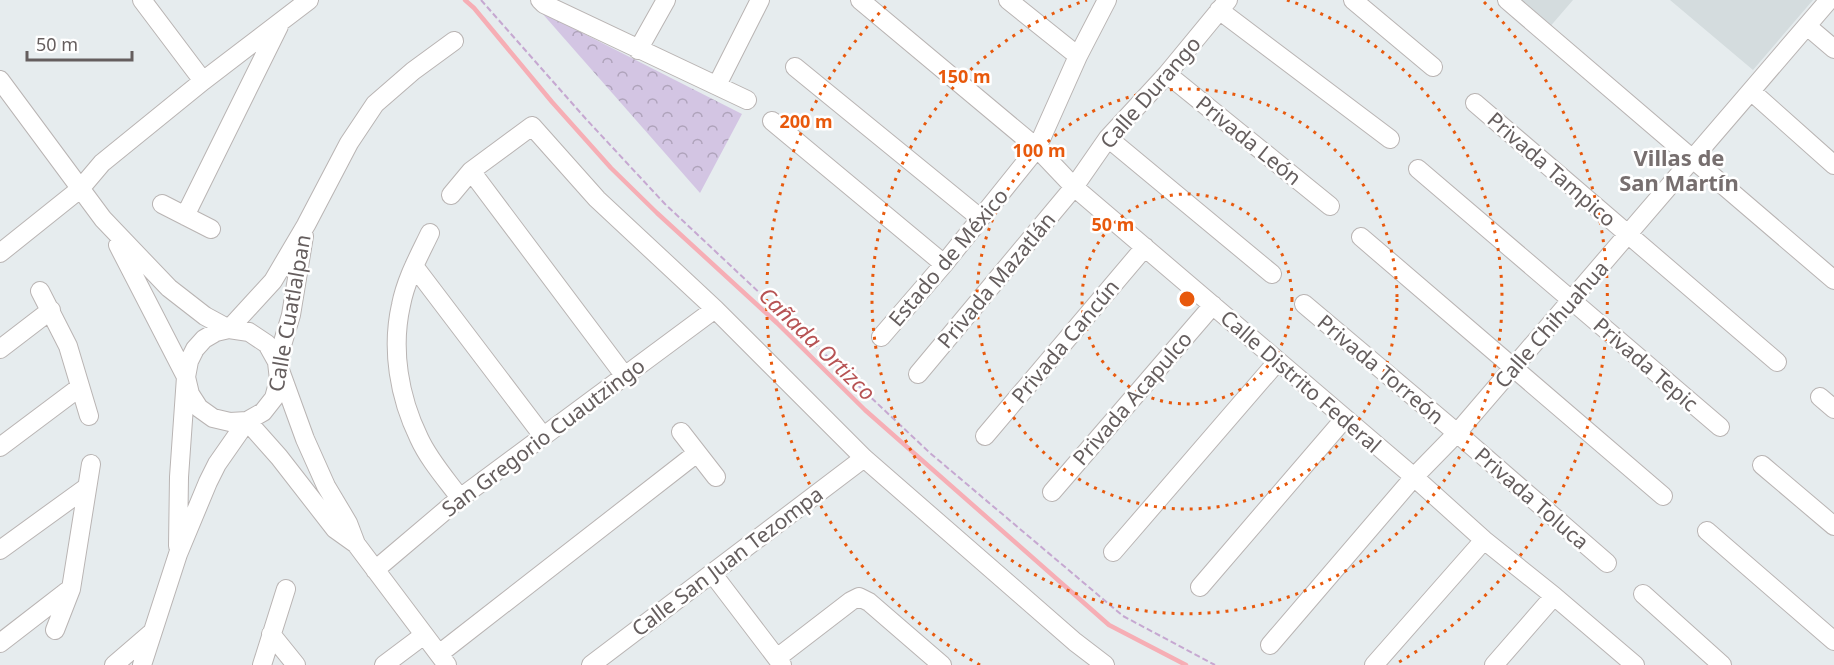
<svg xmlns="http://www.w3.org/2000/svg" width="1834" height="665" viewBox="0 0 1834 665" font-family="'Noto Sans',sans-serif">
<defs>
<pattern id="park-crowns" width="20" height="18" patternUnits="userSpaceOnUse" patternTransform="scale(1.5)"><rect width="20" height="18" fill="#d3c5e3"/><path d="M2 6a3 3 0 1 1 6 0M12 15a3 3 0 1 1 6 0" fill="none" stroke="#afa3bb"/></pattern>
</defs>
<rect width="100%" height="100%" fill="#e6ecee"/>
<path fill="#d4dcde" d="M1513,0H1573L1548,29Z
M1670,0H1813L1753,70Z"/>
<path fill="url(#park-crowns)" d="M541,12L742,114L700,193Z"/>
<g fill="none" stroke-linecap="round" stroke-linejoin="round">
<path stroke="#f6aeb5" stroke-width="4.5" d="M465,0L474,8L552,102L611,168L657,213L777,323L865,410L1109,625L1186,665"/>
<g stroke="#b9b4b3" stroke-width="20">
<path id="minor" d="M142,0L203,81
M540,0L544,4L747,100
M860,0L1037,148L1074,187L1414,477L1484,540L1554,596L1635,665
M1008,0L1078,56
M1353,0L1433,67
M1507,0L1834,280
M1219,10L1390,139
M1807,26L1834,49
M638,50L666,0
M795,67L980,218
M1167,74L1330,206
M0,80L103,219L169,288L205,316L229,329L249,332L267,344L277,362L305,439L326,486L348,523L356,544
M717,85L760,0
M1751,91L1834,165
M1475,103L1777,362
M772,121L944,264
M1108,138L1272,274
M1418,169L1720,427
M471,171L624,375
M451,195L471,171L532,126L597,199L715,309L864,458L1075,642L1105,665
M162,204L211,229
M185,216L279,26
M430,233C419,256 406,279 401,305C391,349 399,397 419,438C429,460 446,479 460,498
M1361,237L1663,496
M118,245L186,377L179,477L178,546
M0,253L80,189L102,163L203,81L309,0
M414,266L543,436
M40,291L68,346L89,416
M1304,304L1457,433L1607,563
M881,337L944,264L1037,148L1078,56L1107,0
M0,349L51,310
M918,374L1074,187L1108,138L1167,74L1228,0
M1820,397L1834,409
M247,421L230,422L213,418L199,408L190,394L186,377L189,361L195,349L204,339L216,332L229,329L273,281L306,225L349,143L375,104L413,71L454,41
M247,421L279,457L335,529L356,544L447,665
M681,432L716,477
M985,436L1145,247
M0,447L80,387
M1762,465L1834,526
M1052,492L1213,305
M1707,531L1834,641
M0,550L87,487
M1113,552L1277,362
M375,570L460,498L715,309
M712,573L782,665
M1200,587L1345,418
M1643,594L1722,665
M55,630L71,589L91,464
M271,634L296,665
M0,643L70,589
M1270,645L1414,477L1457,433L1829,0
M439,654L697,453
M777,658L851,601L859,597L869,602L942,665
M114,665L150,634
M142,665L178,554L208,482L217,464L247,421L263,412L274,398L279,380L277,362L291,315L304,236
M262,665L286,589
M384,665L424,635
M591,665L864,458
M1374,665L1484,540
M1494,665L1554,596"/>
</g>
<path stroke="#c6a8d1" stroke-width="2" stroke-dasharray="6 3" stroke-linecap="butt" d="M481,0L586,119L665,204L930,453L1123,616L1215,665"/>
<use href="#minor" stroke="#fff" stroke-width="18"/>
</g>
<g fill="none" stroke="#e8590c" stroke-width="3" stroke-dasharray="3 6">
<circle cx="1187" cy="299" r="105"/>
<circle cx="1187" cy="299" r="210"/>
<path d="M1287 0A315 315 0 1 1 1087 0"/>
<path d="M980 665A420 420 0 0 1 890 2M1484 2A420 420 0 0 1 1394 665"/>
</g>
<g text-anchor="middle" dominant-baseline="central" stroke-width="5" stroke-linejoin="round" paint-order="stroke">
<g font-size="21" fill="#655e5e" stroke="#fff">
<text transform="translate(1150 92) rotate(-49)">Calle Durango</text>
<text transform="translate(1249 140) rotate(39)">Privada León</text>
<text transform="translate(1552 169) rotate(41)">Privada Tampico</text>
<text transform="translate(948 257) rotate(-50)">Estado de México</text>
<text transform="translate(996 280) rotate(-50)">Privada Mazatlán</text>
<text transform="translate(289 313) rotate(-80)">Calle Cuatlalpan</text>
<text transform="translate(1551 324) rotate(-49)">Calle Chihuahua</text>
<text transform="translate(1065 341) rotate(-50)">Privada Cancún</text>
<text transform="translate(1646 364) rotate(41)">Privada Tepic</text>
<text transform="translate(1381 369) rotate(40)">Privada Torreón</text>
<text transform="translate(1301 381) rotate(41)">Calle Distrito Federal</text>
<text transform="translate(1132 398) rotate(-49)">Privada Acapulco</text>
<text transform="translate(543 437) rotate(-37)">San Gregorio Cuautzingo</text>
<text transform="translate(1532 498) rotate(41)">Privada Toluca</text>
<text transform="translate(727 561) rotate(-37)">Calle San Juan Tezompa</text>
</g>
<g font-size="22" font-weight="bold" fill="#776f6f" stroke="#fff">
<text x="1679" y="157">Villas de<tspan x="1679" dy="25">San Martín</tspan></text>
</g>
<g font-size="22" font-style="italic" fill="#b75354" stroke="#fff">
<text transform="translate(818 343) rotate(44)">Cañada Ortizco</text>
</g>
</g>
<circle cx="1187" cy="299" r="9" fill="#e8590c" stroke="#fff" stroke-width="3"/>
<g font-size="18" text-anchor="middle" font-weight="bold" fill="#e8590c" stroke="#fff" stroke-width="5" stroke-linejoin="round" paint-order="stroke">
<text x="964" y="83">150 m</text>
<text x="806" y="128">200 m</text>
<text x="1039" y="157">100 m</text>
<text x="1113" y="231">50 m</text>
</g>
<path d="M27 51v9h105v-9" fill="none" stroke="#655e5e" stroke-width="3"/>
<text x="36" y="51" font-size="18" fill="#655e5e" stroke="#ffffff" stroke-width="4.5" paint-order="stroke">50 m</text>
</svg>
